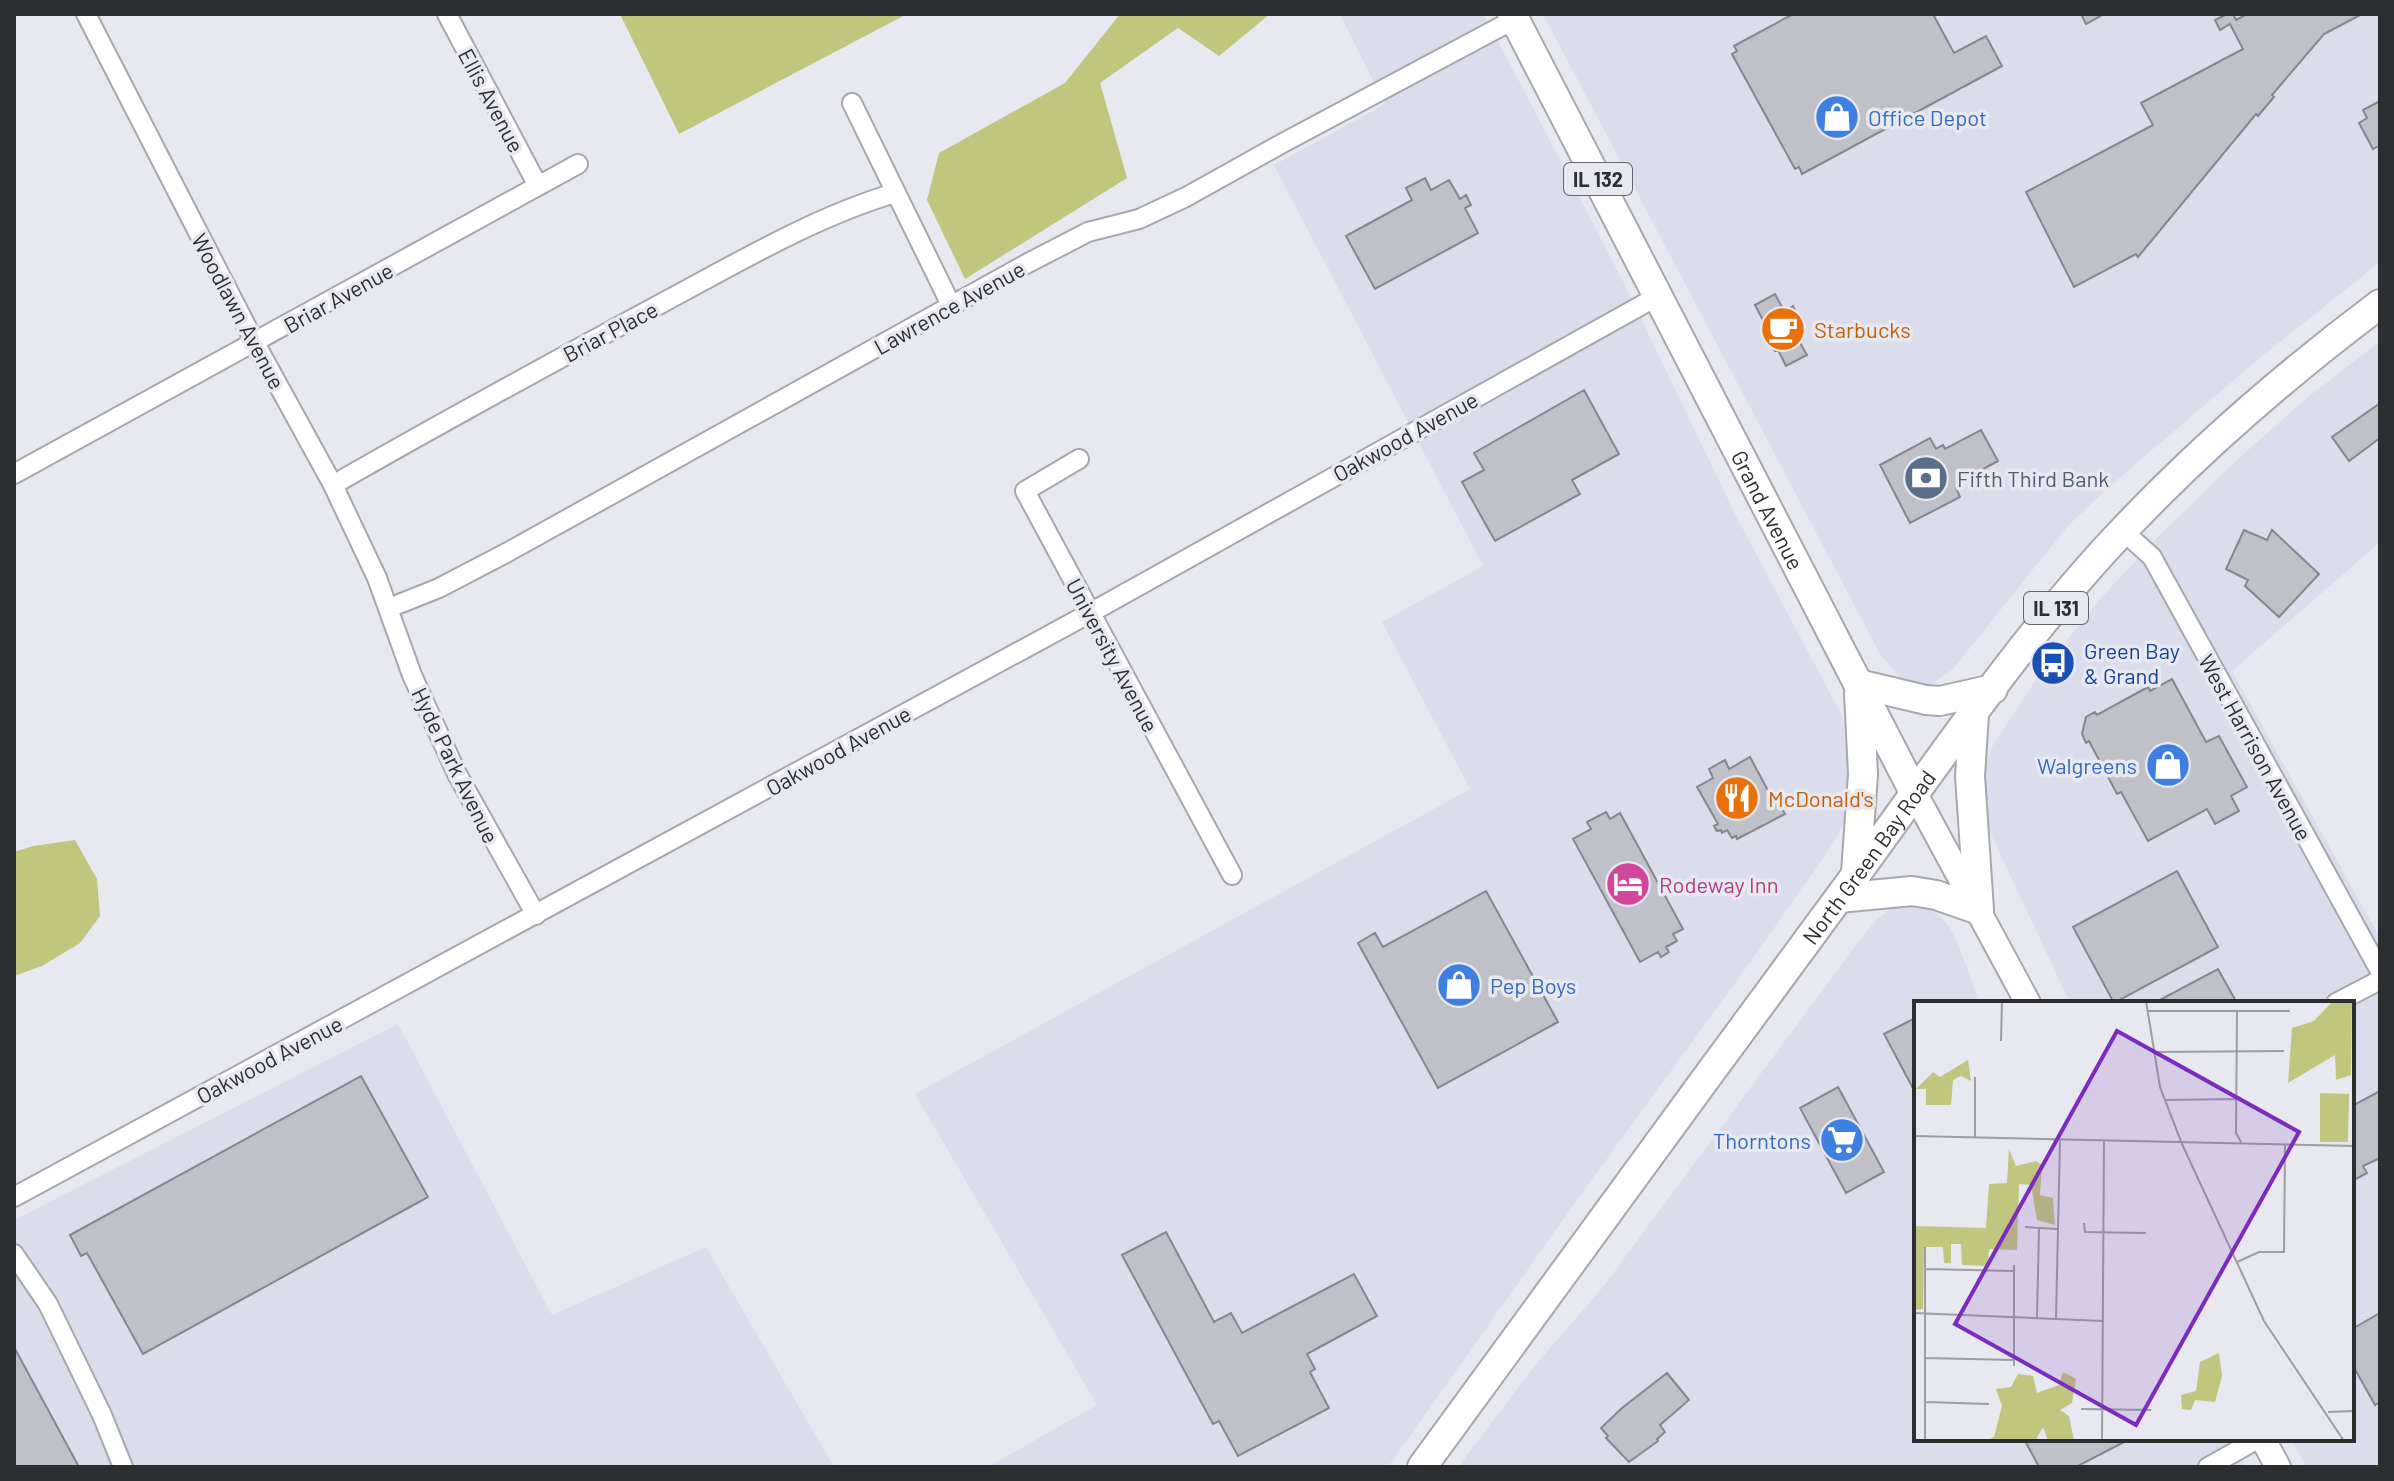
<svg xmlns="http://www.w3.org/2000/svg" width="2394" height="1481" viewBox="0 0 2394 1481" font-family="Barlow,sans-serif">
<rect width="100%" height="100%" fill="#e7e8f0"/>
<path fill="#dbddec" d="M1340,14H1484L1622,279L1736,516L1840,712L1852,744L1850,814L1826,854L1743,972L1579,1197L1388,1467H988L1097,1405L915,1094L1470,789L1382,622L1483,566L1274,165L1385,104Z
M1543,14H2380V262L2262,356L2110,486L2068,526L1953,669L1928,687L1913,686L1900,678L1880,654Z
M2380,341V542L2232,671L2380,938V1467H2307L2291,1439H2352V1003H2070L1990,832L1981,805V779L1992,747L2037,678L2100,599L2160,535L2238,459L2307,398Z
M1910,901L1925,906L1942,918L1954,934L1980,1003H1916V1439H2231L2246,1467H1458L1532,1369L1603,1287L1862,937L1877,919L1896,906Z
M398,1024L552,1315L706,1247L834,1467H14V1220Z"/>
<path fill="#c0c67e" d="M620,14H907L679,134Z
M1120,14H1270L1219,56L1178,28L1100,83L1127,178L965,279L927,200L939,153L1065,83Z
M75,840L97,879L100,916L80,943L42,966L14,976V852L33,846Z"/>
<path fill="#bfc0c8" stroke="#86868e" stroke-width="2" d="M1793,14H1933L1954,53L1986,36L2002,66L1802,174L1799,167L1795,169L1732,54L1737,51L1734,46Z
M2081,14H2104L2086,24Z
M2227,14H2233L2236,20L2247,14H2362L2324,34L2272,95L2274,97L2258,116L2256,114L2138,257L2136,254L2074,287L2026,192L2153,125L2141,103L2243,49L2230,24L2220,30L2215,20Z
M2380,101V145L2373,149L2359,123L2367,118L2363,110Z
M1425,178L1431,190L1449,180L1460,199L1466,195L1471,205L1465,208L1478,233L1375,289L1346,236L1412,200L1406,188Z
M1775,294L1784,311L1793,306L1804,327L1794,332L1807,355L1786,366L1778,350L1775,351L1769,340L1772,338L1755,305Z
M1584,390L1619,454L1572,480L1580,494L1495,541L1462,482L1484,470L1474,453Z
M2379,404L2380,438L2349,461L2332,437Z
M1981,430L1998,461L1961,481L1963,484L1956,488L1960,497L1910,523L1880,465L1930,438L1936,449L1943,445L1945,449Z
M2244,530L2267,540L2272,530L2319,574L2279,617L2245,586L2248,580L2226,569Z
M2172,679L2206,742L2219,736L2247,787L2231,796L2239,811L2215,824L2207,809L2148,841L2121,792L2117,794L2089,741L2086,743L2082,734L2086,717L2095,712L2097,715L2148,687L2150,691Z
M1750,757L1772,798L1776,797L1785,814L1737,839L1736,836L1732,838L1727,830L1722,833L1721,830L1717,831L1714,826L1718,824L1697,787L1713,778L1709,769L1725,760L1729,769Z
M1606,812L1610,819L1620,813L1683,929L1673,934L1677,941L1666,947L1669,952L1661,957L1658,952L1640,962L1573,839L1591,829L1587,822Z
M2177,871L2218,947L2114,1003L2073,927Z
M1486,891L1558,1022L1438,1088L1358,943L1375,933L1383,947Z
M2218,969L2237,1003H2154Z
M1915,1018L1916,1020V1094L1884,1034Z
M361,1076L428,1197L143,1354L87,1253L81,1256L70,1235Z
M1838,1087L1884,1172L1846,1193L1800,1108Z
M2380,1091V1158L2363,1166L2367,1173L2352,1181V1106Z
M1166,1232L1214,1322L1231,1313L1242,1333L1354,1274L1377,1316L1307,1354L1315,1369L1310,1372L1329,1408L1238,1456L1219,1421L1213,1424L1122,1255Z
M2380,1313V1402L2375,1405L2352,1364V1329Z
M14,1347L79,1467H14Z
M1667,1373L1689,1400L1660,1425L1665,1432L1657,1439L1658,1441L1629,1462L1606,1438L1608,1436L1601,1428L1622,1408Z
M2024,1439H2130L2076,1467H2039Z"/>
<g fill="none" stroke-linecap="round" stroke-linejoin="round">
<g stroke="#a6a7af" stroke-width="22">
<path id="street" d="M86,14L255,343L333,485L377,578L412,675L457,774L536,915
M447,14L538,186
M852,103L951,305
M1079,459L1025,491L1232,875
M14,474L578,164
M333,485C442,422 553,362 664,302C739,262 814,217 895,193
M2123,531L2152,557L2380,971
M389,608L439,588L508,552L1028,263L1088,232L1139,219L1186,197L1281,144L1515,19
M2336,1003L2380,980
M14,1197L1090,613L1658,296
M14,1254L48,1304L102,1415L123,1467
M2208,1467L2258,1439"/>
</g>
<g stroke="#a6a7af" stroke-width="28">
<path id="secondary" d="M1914,792L2028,1003
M2263,1439L2278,1467"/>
</g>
<g stroke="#a6a7af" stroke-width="32">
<g id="primary">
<path id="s1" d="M1512,14L1914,792"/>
<path d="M1859,684L1926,700L1940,701L1993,689"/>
<path d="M1856,873L1863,774L1859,693"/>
<path d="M1839,898L1912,891L1936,895L1979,910L1970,776L1974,714"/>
<path id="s2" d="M1422,1467C1561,1279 1696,1090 1835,903C1923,785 2004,661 2103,552C2187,460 2280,379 2380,304"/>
</g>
</g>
<use href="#street" stroke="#fff" stroke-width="18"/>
<use href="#secondary" stroke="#fff" stroke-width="24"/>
<use href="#primary" stroke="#fff" stroke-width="28"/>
</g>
<defs>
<g id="shop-disc" transform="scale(2.3)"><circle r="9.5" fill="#3f7fe0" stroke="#e7e8f0"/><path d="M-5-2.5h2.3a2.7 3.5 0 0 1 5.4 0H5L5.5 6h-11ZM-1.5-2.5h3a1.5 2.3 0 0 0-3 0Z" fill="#fff"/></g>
<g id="cafe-disc" transform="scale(2.3)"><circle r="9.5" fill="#e8710a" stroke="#e7e8f0"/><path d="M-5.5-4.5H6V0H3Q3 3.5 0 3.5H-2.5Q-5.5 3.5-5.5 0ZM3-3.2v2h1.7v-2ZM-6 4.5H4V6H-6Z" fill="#fff"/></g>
<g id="bank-disc" transform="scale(2.3)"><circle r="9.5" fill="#5c6f8a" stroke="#e7e8f0"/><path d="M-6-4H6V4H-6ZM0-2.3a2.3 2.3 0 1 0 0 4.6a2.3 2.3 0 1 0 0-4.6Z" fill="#fff"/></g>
<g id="bus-disc" transform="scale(2.3)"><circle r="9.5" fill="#1a4fb4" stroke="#e7e8f0"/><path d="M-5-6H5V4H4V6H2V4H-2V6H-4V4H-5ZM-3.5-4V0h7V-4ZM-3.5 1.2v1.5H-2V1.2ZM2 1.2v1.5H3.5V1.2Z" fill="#fff"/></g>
<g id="restaurant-disc" transform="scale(2.3)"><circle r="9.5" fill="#e8710a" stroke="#e7e8f0"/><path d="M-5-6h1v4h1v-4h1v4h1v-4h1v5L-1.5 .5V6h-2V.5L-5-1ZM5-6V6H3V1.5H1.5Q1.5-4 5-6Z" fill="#fff"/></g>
<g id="hotel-disc" transform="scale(2.3)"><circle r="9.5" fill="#d1479c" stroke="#e7e8f0"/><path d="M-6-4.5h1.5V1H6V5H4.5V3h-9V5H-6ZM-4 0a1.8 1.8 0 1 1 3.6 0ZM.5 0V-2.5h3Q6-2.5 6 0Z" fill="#fff"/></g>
<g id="supermarket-disc" transform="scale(2.3)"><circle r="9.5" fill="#3f7fe0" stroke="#e7e8f0"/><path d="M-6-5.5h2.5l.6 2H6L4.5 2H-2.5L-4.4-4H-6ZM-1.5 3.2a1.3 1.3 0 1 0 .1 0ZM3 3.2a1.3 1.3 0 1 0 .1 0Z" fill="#fff"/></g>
</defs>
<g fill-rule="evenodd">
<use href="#shop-disc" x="1837" y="117"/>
<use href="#cafe-disc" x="1783" y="329"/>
<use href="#bank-disc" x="1926" y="478"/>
<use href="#bus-disc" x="2053" y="663"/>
<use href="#shop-disc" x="2168" y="765"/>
<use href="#restaurant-disc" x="1737" y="798"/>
<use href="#hotel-disc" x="1628" y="884"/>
<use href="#shop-disc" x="1459" y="985"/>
<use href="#supermarket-disc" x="1842" y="1140"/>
</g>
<g text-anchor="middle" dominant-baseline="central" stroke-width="7" stroke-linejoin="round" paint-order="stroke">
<g fill="#e7e8f0" stroke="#65666a" stroke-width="2">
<rect x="1564" y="163" width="68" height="32" rx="6"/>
<rect x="2024" y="592" width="64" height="32" rx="6"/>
</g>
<g font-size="20" font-weight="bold" fill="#2d2e31">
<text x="1598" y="179">IL 132</text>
<text x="2056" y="608">IL 131</text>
</g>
<g font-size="22" fill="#2d2e31" stroke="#e7e8f0">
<text transform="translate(492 100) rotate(62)">Ellis Avenue</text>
<text transform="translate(338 297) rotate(-29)">Briar Avenue</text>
<text transform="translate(949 307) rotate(-29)">Lawrence Avenue</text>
<text transform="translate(239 311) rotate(62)">Woodlawn Avenue</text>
<text transform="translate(610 331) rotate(-28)">Briar Place</text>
<text transform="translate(1405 436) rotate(-29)">Oakwood Avenue</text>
<text stroke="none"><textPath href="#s1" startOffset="558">Grand Avenue</textPath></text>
<text transform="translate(1113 655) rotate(62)">University Avenue</text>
<text transform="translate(2256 747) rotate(61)">West Harrison Avenue</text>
<text transform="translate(838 750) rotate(-29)">Oakwood Avenue</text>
<text transform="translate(456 765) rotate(64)">Hyde Park Avenue</text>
<text stroke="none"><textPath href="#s2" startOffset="756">North Green Bay Road</textPath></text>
<text transform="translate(269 1059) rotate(-28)">Oakwood Avenue</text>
</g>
<g font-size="22" fill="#366cbe" stroke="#e7e8f0" text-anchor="start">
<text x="1868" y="117">Office Depot</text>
<text x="2137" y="765" text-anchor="end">Walgreens</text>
<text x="1490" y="985">Pep Boys</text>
<text x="1811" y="1140" text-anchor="end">Thorntons</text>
</g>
<g font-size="22" fill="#c56008" stroke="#e7e8f0" text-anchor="start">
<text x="1814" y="329">Starbucks</text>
<text x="1768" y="798">McDonald's</text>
</g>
<g font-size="22" fill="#4e5e75" stroke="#e7e8f0" text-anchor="start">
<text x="1957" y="478">Fifth Third Bank</text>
</g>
<g font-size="22" fill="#164399" stroke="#e7e8f0" text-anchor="start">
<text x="2084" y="650">Green Bay<tspan x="2084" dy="25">&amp; Grand</tspan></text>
</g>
<g font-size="22" fill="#b23c85" stroke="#e7e8f0" text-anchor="start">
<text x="1659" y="884">Rodeway Inn</text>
</g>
</g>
<g transform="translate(1914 1001)">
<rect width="440" height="440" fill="#e7e8f0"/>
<path d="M419,0H438L437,74L422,79L421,54L374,82L378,27L400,20ZM54,59L57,80L47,75L39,79L37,104H12V88H2L19,71L26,76ZM406,92L435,93L434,141H406ZM95,148L102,165L122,160L128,164L126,194L139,197L141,224L123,219L117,184L105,183L103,249L75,248L74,265L48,264L47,243H37V262H30L29,246H10L9,308L0,309V225L72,227L75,183L93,182ZM305,352L308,375L301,401L281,399L277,409L268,408L267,394L282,390L286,361ZM149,371L162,378L158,402L146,409L155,415L160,440H134L129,426L121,440H71L80,436L88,405L82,388L97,386L104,373L119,375L123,392L145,384Z" fill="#c0c67e"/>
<path fill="none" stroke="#9d9ea4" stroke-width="2" d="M232,0L246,86L268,143L350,320L430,440M234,10H376M323,11L322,132L327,141M87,40L88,0M241,51L370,50M250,99L323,98M0,135L440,145M61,137V76M170,222L171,231L232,232M111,226L143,228M323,261L345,251H370L371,144M11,268L100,270M0,312L189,320M123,316L125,227M142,317L146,139M11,357L100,359M100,365V264M11,401L75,403M167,408L237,409M414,411L440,410M11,440V246M188,440L190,140"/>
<path fill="#7b2cbf" fill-opacity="0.15" stroke="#7b2cbf" stroke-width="4" d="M203,30L385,131L222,424L41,323Z"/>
<rect width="440" height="440" fill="none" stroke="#2d2e31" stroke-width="4"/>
</g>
<rect width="2394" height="1481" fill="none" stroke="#2d2e31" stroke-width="32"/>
</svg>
